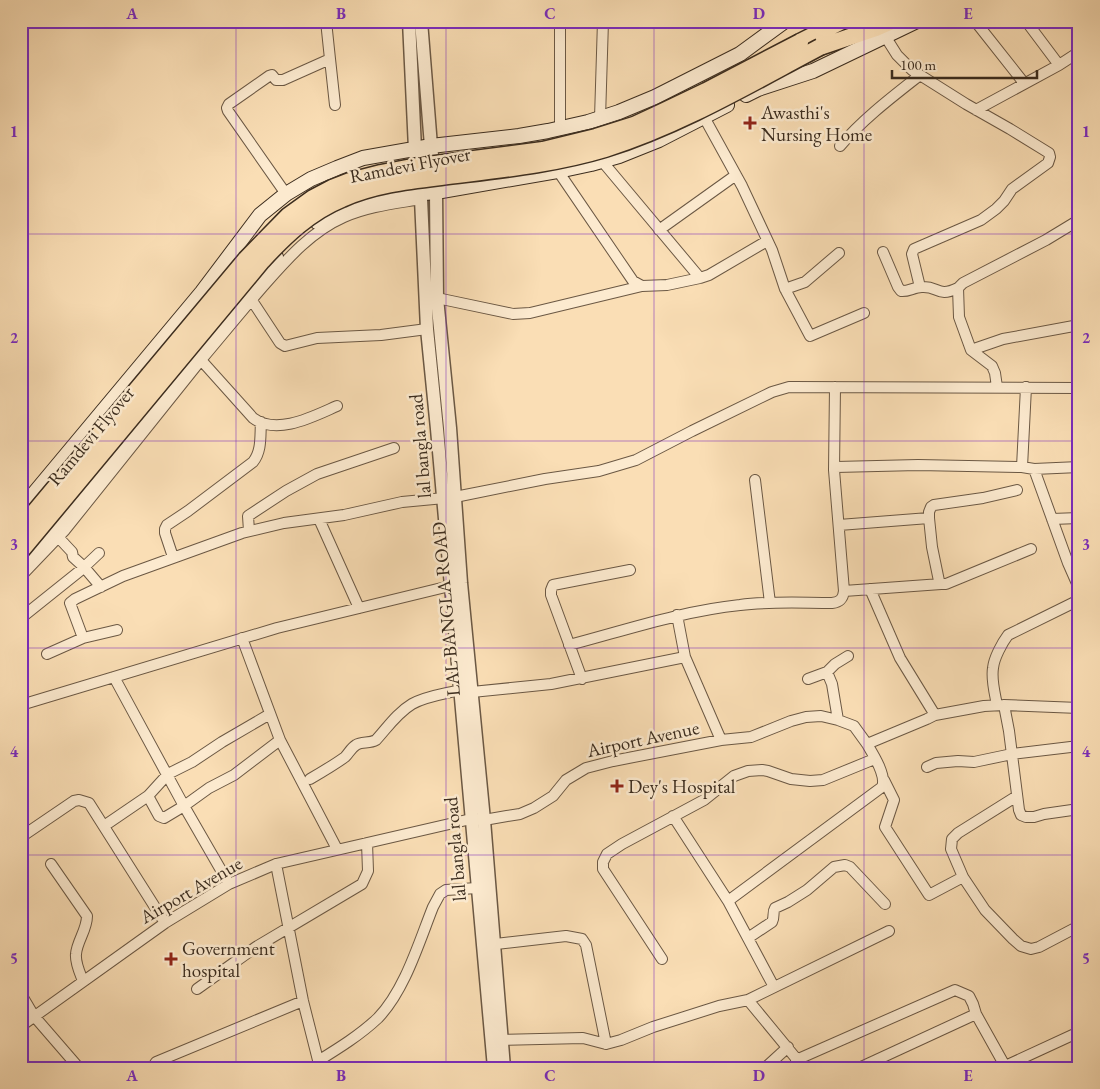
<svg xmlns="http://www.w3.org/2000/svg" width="1100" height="1089" viewBox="0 0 1100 1089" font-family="'EB Garamond',serif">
<rect width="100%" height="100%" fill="#fadeb5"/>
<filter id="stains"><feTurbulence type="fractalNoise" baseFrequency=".004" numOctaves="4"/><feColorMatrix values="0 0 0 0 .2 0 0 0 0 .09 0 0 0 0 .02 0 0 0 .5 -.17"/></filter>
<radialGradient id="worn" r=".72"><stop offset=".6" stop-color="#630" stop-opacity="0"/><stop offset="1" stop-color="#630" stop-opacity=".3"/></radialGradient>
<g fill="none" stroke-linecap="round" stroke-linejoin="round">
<g stroke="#6b5844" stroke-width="12">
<path id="minor" d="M975,21L1024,83
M1026,21L1059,65L1079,52
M885,36L897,55L912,70L966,104L1010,129L1049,153L1050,157L1048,163L1012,189L1004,201L996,209L981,220L914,249L912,254L920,287
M330,59L335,105
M976,110L1059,65
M704,117L742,186L772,250L785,289L810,336L864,313
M600,118L603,21
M560,128V21
M840,146C863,119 892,97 920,75
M602,161L700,278
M558,171L633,281L642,286L667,285L700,278L709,275L767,241
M286,194L228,111L227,108L229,104L269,76L272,75L276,80H283L330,59L326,21
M659,230L736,175
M883,252L898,287L901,291C908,292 914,287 922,287C939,286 937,298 958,288
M785,289L805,282L839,253
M437,298L513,314L530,313L642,286
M251,299L280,343L285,346L317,338L381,335L427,329
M971,350L1003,339L1079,325
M997,387L995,373L992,366L971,350L959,317L958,288L963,283L1046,240L1079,220
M1026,387L1022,467L1034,469L1079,467
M337,406C314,416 277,436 253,418L201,360C223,334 244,308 266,283C288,258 312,231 344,217C367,207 391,204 415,200
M1034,469L1068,563L1079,588
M834,470L835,387
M755,480L770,603
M1017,490L983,498L934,505L931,507L929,512V518L932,547L939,581L941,584H946L1031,549
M319,519L359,608
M1052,519L1079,518
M839,525L929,518
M249,531L248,516L286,491L317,474L394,448
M58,537L72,552L73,557L84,567L101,587
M173,557L165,533V529L167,525L188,511L253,462C262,451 260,436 261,422
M21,576L65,530L201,360
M870,589L900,658L935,715
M844,591L941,584
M21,618L81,570L99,553
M117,630L83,638L70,603L75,599L123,576L242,533L284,523L344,515L402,502L455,497L545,479L599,471L636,460L692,431L772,392L789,387L1079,388
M242,638L280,740L337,849
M569,645C626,630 682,611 740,605C771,601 802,603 832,603C840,602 843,599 844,591L834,470L836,467L918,465L1022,467
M47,654L83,638
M685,657L721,740
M827,672L835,664L848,656
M114,677L184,806L229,884
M582,679L551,595V590L553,585L630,570
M808,679L827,672L832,684L838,720
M472,692L551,684L685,657L677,615
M21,705L277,628L458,584
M997,705C995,694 991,680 993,668C994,658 1002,643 1008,635L1079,600
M1004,705L1009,731L1019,810L1021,815L1026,817H1034L1044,814L1079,809
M927,767L936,763L958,761L974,762L1012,754L1079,746
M310,779C322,772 334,765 345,757C349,753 351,748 356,745C362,741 369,744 376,740C387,728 397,713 412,704C426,696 444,694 460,690
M884,780L894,800L885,827L929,895L963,877
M148,796L159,816L164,818L184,806L209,788L234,775L280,740
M1017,796L958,833L952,839L951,849L963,877L985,910L1013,939L1021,946L1031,949L1039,947L1079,926
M673,816L728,901L774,987
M104,826L148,796L168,774L192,762L222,742L270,714
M21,837L74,801L79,800L89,803L165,923
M51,864L87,916C87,930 77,941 76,954C75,963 80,973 83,981
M276,864L303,1001L320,1068
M728,901L882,787C887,776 873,754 867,744
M748,938L772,922C775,916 772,913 775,908L788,902L807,890L834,867L845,865L850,867L885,904
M487,945L566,936L582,939L586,945L606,1044
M662,959L603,869V862L607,854L622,844L704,800L734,776L748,771L762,770L768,771L791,779L810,781L823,780L872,760L875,758
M197,989L256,947L362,884L368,871L367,843
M21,994L34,1016L79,1068
M748,1000L889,931
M21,1026L165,923L229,884L276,864L471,819L484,820L507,816L520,814L534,808L553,796L566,780L586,768L613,761L721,740L751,737L791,721L806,717L821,716L838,720L854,726L867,744L927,719L935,715L984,706L1004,705L1079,708
M495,1040L583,1038L606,1044L621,1040L653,1027L719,1006L748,1000L804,1068
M21,1060L27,1068
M796,1060L955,990L969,996L973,1004L976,1014L1005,1066
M318,1061C339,1048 360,1035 378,1018C405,990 419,942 433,907L440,894L446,890L477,888
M152,1068L156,1062L303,1001
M765,1068L788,1047
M859,1068L976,1014
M1001,1068L1079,1032"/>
</g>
<g stroke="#6b5844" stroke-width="15">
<path id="tertiary" d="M409,21L415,149L421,199L427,329L437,429L494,1068
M421,21L431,146L436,192L437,298L450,428L461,583L484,820L504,1068"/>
</g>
<g stroke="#3b2c1e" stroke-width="16">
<path id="secondary" d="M746,95L758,89L813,71L917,21
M317,222L327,215L354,203L379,197L436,192L563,170L591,164L619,156L659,140L727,105
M21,509L202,292L260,215L286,194L311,179L337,168L363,158L431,146L519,136L548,131L588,122L619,112L655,97L740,54L785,21
M21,567L101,472L276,257"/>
</g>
<g stroke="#3b2c1e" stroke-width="19">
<path id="trunk" d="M800,42L842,21
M820,47L876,28L892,21"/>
</g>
<use href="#minor" stroke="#fceacf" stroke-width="10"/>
<use href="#tertiary" stroke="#fceacf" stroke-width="12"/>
<use href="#secondary" stroke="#fceacf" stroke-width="14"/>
<use href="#trunk" stroke="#fadeb5" stroke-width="16"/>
<g stroke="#3b2c1e" stroke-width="19" stroke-linecap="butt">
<path id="trunk-bridge" d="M21,528L246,259L288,216L313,198L332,188L350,181L381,173L412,167L543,150L596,137L634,125L662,112L706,91L800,42
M21,551L262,261C285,236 310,212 342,199C373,185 408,181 441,177C496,170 552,165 605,149C681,125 750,84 820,47"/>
</g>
<use href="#trunk-bridge" stroke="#fadeb5" stroke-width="16"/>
</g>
<path fill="none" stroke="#7b2cbf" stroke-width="1" stroke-opacity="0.55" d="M236,21V1068M446,21V1068M654,21V1068M864,21V1068M21,234H1079M21,441H1079M21,648H1079M21,855H1079"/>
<g fill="#8f2418" stroke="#fceacf" stroke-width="2">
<path d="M747.5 115.5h5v5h5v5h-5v5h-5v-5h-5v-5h5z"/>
<path d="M614.5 778.5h5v5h5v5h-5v5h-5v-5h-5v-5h5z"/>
<path d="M168.5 951.5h5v5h5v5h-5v5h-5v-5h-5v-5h5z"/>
</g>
<g text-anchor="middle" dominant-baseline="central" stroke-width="5" stroke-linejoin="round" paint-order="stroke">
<g font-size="19" fill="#3b2c1e" stroke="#fceacf" text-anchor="start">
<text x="761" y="112">Awasthi's<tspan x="761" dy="22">Nursing Home</tspan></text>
<text x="628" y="786">Dey's Hospital</text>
<text x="182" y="948">Government<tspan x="182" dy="22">hospital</tspan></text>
</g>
<g font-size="19" fill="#3b2c1e" stroke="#fceacf">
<text transform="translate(410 165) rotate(-11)">Ramdevi Flyover</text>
<text transform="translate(91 436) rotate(-50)">Ramdevi Flyover</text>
<text transform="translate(420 446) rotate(-95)">lal bangla road</text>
<text transform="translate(446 609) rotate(-95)">LAL BANGLA ROAD</text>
<text transform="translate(643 739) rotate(-12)">Airport Avenue</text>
<text transform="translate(455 849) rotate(-95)">lal bangla road</text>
<text transform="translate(191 890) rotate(-30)">Airport Avenue</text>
</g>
</g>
<rect width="1100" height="1089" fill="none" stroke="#fadeb5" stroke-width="55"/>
<path d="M892 70v8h145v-8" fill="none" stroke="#3b2c1e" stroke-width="2.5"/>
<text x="900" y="70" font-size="15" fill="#3b2c1e" stroke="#fceacf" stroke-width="4" paint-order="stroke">100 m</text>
<rect x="28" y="28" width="1044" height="1034" fill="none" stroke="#7b2cbf" stroke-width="2"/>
<g font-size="16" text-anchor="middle" font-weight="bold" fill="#7b2cbf">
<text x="132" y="19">A</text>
<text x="341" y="19">B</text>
<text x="550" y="19">C</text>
<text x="759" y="19">D</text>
<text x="968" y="19">E</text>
<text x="14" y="137">1</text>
<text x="1086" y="137">1</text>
<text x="14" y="343">2</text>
<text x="1086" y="343">2</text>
<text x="14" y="550">3</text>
<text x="1086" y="550">3</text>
<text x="14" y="757">4</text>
<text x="1086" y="757">4</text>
<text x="14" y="964">5</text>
<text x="1086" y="964">5</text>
<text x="132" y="1081">A</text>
<text x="341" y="1081">B</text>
<text x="550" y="1081">C</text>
<text x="759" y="1081">D</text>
<text x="968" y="1081">E</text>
</g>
<rect width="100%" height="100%" filter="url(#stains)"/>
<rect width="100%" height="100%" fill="url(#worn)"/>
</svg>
